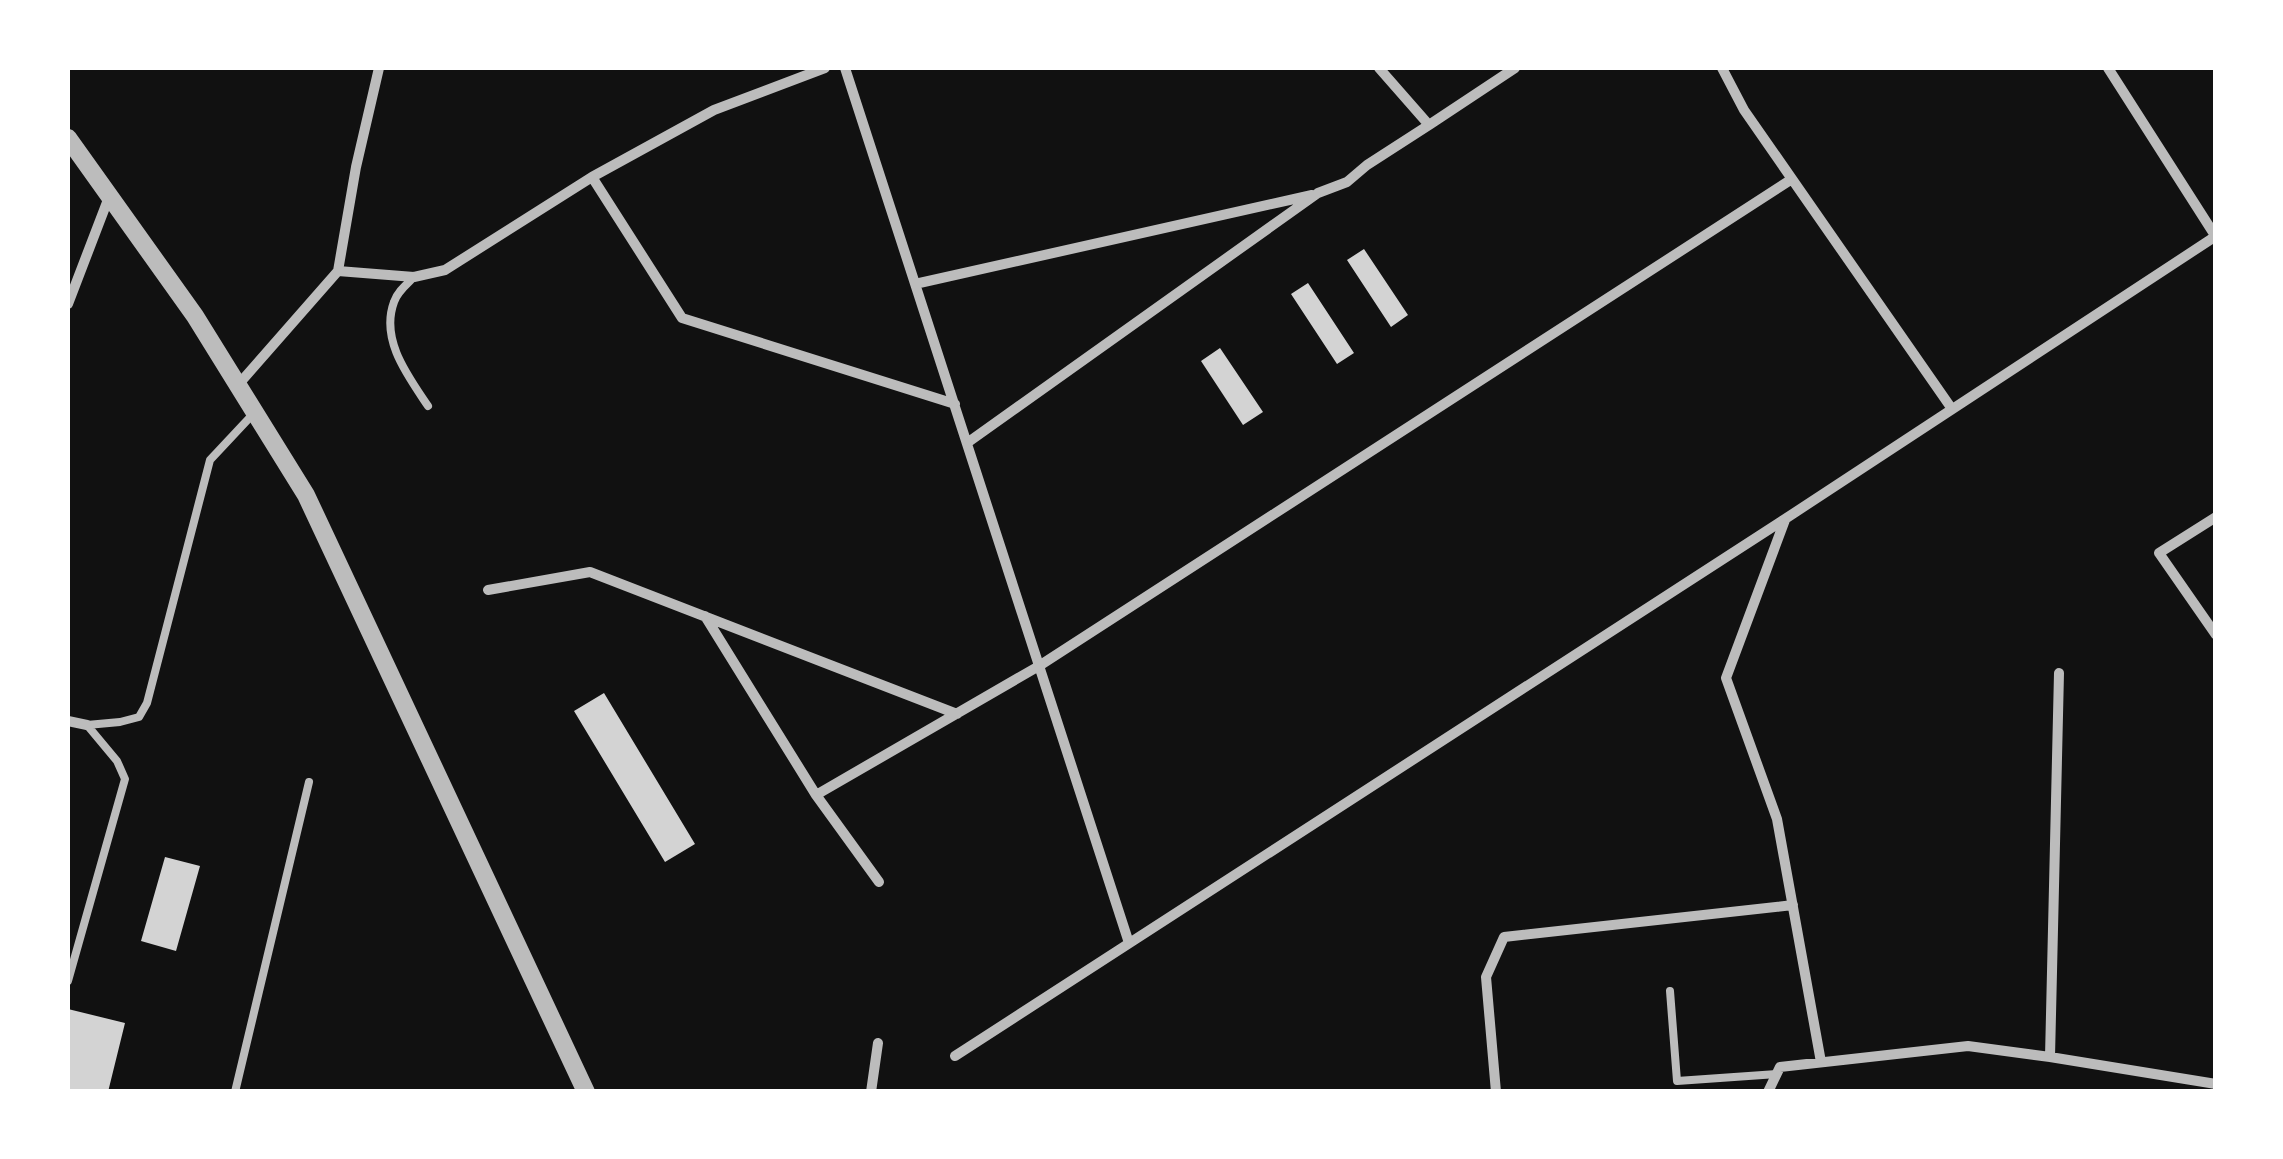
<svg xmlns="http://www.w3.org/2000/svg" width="2283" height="1159" viewBox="0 0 2283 1159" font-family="Georgia,serif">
<rect width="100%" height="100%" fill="#111"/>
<path fill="#d3d3d3" d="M1364,249L1408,315L1391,327L1347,260Z
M1308,283L1354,353L1337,364L1291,294Z
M1220,348L1263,412L1243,425L1201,361Z
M604,693L695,844L665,862L574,711Z
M165,857L200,866L176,951L141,941Z
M68,1009L125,1023L108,1092H68Z"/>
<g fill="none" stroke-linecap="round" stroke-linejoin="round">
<path stroke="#bcbcbc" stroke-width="8" d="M414,277C407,284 397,292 394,302C380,340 408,376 428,406
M87,725L120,722L139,717L147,703L210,460L255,412
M68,981L125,779L117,761L87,725
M1670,991L1677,1081L1777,1074
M235,1092L309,782"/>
<path stroke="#bcbcbc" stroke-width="10" d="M845,68L1129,943
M1722,68L1744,110L1952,409
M2108,68L2216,237
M1429,125L1515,68
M592,177L682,318L955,404
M338,271L414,277L445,270L592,177L714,110L825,68
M915,284L1312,195
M68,304L109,197
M238,385L338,271L356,167L379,68
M967,443L1318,193L1347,182L1367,165L1429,125L1379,68
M2216,517L2159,553L2216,635
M1785,520L1726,678L1777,819L1821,1062
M488,590L590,572L957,714
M705,616L816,795L879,882
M68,721L87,725
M816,795L1039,666L1792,179
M955,1056L1785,519L2216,236
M2050,1057L2059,673
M871,1092L878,1043
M1496,1092L1486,977L1504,937L1793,905
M1768,1092L1780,1067L1968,1046L2050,1057L2216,1084"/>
<path stroke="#bcbcbc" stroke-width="18" d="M68,138L195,316L306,495L586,1092"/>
</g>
<rect width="2283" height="1159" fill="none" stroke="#ffffff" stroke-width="140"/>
</svg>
